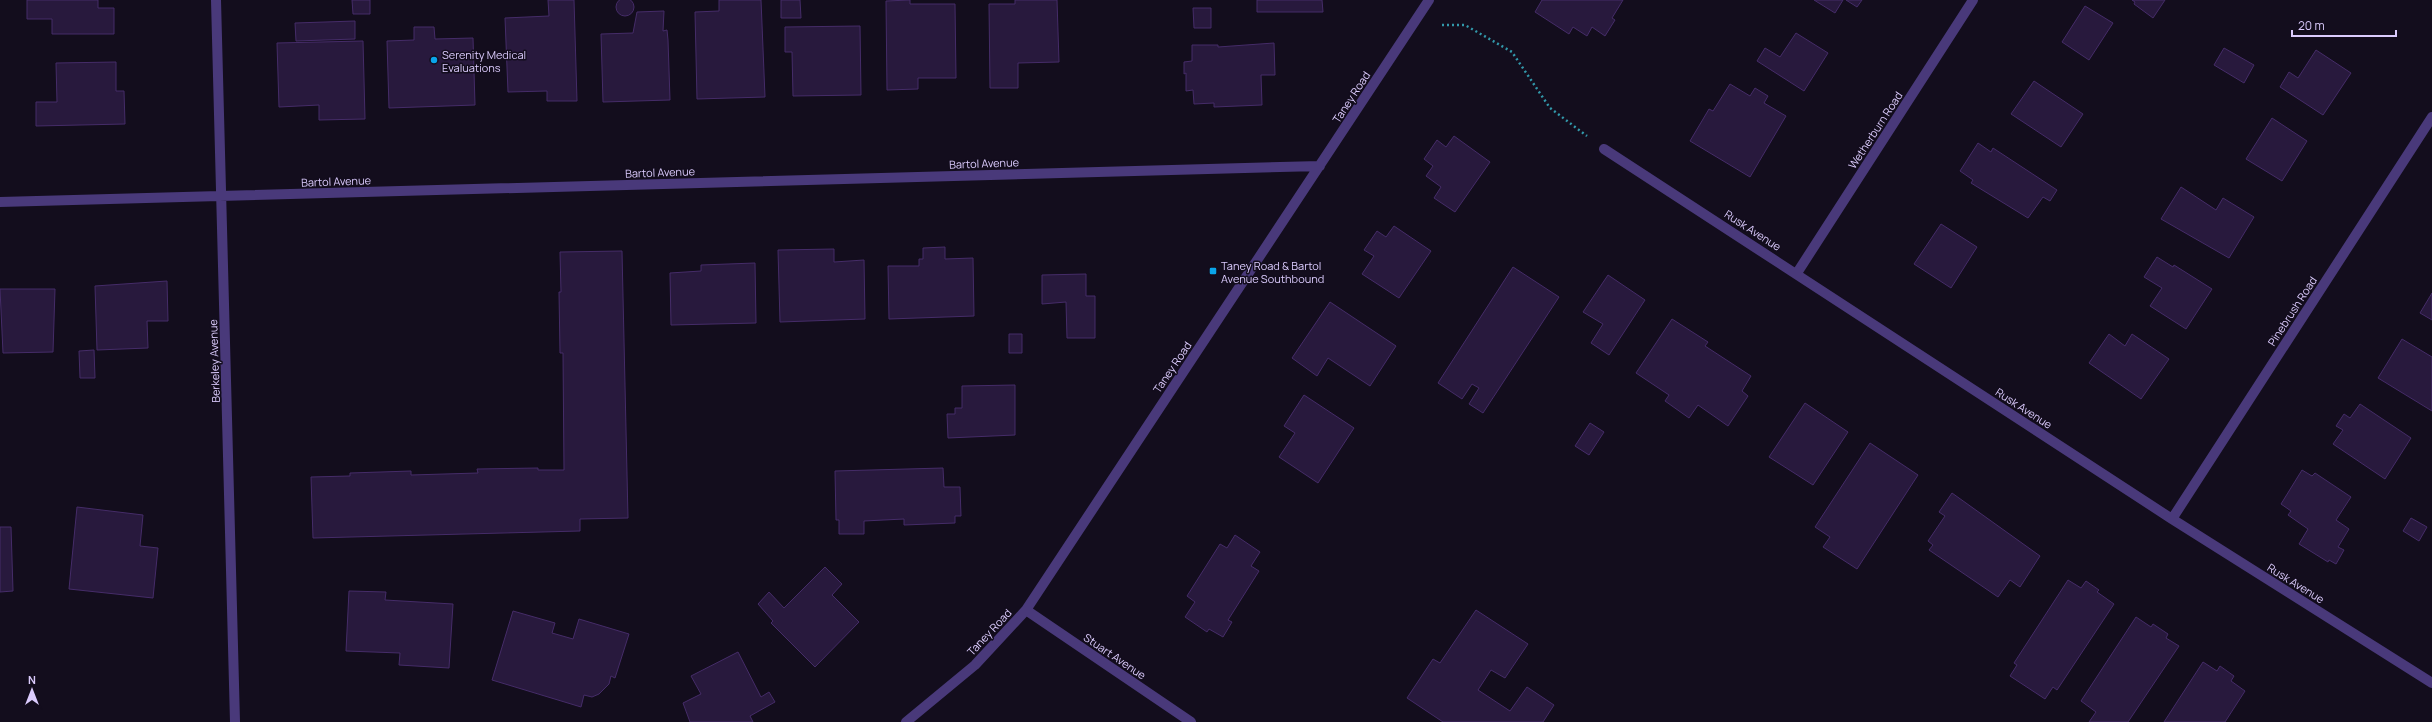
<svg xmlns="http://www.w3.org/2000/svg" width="2432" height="722" viewBox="0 0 2432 722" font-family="Manrope,sans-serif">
<rect width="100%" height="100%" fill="#130d1d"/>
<path fill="#28193d" stroke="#452c68" d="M616 7a9 9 0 1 1 18 0a9 9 0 1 1-18 0Z
M27,0H98V8H114V34H52V19H27Z
M352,0H370V14H353Z
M548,0H574L577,101H547V91L508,92L505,18L549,16Z
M719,0H761L765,97L697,99L695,12L719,11Z
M781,0H800L801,18H781Z
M910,0V4H955L956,78H918V89L887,90L886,1Z
M1015,0H1057L1059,62L1018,63V88H990L989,4H1015Z
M1257,0H1322L1323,12H1257Z
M1542,0H1623L1612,18L1615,20L1605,36L1592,27L1587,36L1573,27L1569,34L1535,12Z
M1814,0H1843L1835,13Z
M1846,0H1862L1857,7Z
M2132,0H2165L2153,18L2134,4L2135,2Z
M2085,6L2113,23L2089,60L2062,42Z
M1193,8H1211V28H1194Z
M664,11L663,31L667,30L668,40L670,100L603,102L601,34L633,33L637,12Z
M355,21V39L296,41L295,23Z
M860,26L861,95L793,96L792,52H785V27Z
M414,27H434L435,39L473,38L475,105L389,108L387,41L414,40Z
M1796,33L1828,53L1804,91L1757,61L1765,48L1780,57Z
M363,41L365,119L319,120V105L279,107L277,43Z
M1274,43L1275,75H1261L1262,105L1214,107V103L1194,104L1193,90L1186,91V73L1184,74V62L1192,61V45H1218V47Z
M2224,48L2254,65L2244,83L2214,65Z
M2316,50L2351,73L2323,115L2280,87L2289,72L2298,78Z
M116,62V91H124L125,124L36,126V102H57L56,63Z
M2034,81L2083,114L2061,147L2011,114Z
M1730,84L1750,96L1755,88L1768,96L1764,103L1786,116L1750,177L1690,141L1709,109L1713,111Z
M2272,118L2307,141L2282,181L2246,159Z
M1454,136L1490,162L1455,212L1434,198L1441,187L1426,176L1433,166L1424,159L1437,140L1446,147Z
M1978,143L1991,152L1993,148L2057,190L2050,201L2043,197L2028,218L1971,183L1973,180L1960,171Z
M2181,187L2216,210L2223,198L2254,217L2229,258L2161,219Z
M1941,224L1977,247L1951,288L1914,264Z
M1394,226L1431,251L1399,298L1362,274L1374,256L1364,250L1377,231L1386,237Z
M945,247V259L973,258L974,316L889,319L888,266H919V259H923V248Z
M834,249V262L864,260L865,319L780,322L778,250Z
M622,251L628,518L580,519V531L313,538L311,477L350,476V473L411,471V475L478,473L477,469L538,468V470H564L563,353H560L559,292H561L560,252Z
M2157,257L2173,267L2174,265L2212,289L2186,329L2150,306L2162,288L2144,277Z
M755,263L756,323L671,325L670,273L701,271V265Z
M1513,267L1559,297L1483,413L1469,404L1479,388L1472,384L1462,399L1438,383Z
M1086,274V296H1095V338H1067L1066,302L1042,304V275Z
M1608,275L1645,300L1609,355L1591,343L1603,324L1583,312Z
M167,281L168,321H147L148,348L97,350L95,286Z
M0,289H55L53,352L3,353Z
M2432,293V320L2420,313Z
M1330,302L1396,346L1370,386L1328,358L1317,376L1292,358Z
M1672,319L1708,342L1705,346L1751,376L1742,391L1748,396L1728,426L1698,405L1689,418L1665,401L1669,395L1636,373Z
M1009,334H1022V353H1009Z
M2109,334L2125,346L2132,334L2169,359L2141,399L2089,363Z
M2402,339L2432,357V411L2378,378Z
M94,350L95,378H80L79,351Z
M1015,385V435L948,438L947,414H955V408H962V386Z
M1304,395L1354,428L1318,483L1279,457L1295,433L1284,426Z
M1805,403L1848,432L1813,485L1769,457Z
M2360,404L2411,438L2385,479L2333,444L2343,430L2336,426L2344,414L2350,418Z
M1590,423L1604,432L1589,455L1575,446Z
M1870,443L1918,475L1857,569L1823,547L1830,537L1815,527Z
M943,468L944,487H960L961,516H955V523L904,525V519L864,521V534H839V520H836L835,471Z
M2302,470L2312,476L2315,473L2351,497L2336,520L2349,529L2338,547L2344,550L2336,564L2329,560L2328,562L2299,544L2308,529L2288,515L2291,511L2281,504Z
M1952,493L2040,556L2020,587L2010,580L1998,597L1929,550L1933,545L1928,541L1945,516L1939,512Z
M77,507L143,515L140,546L158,548L153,598L69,589Z
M2411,518L2427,527L2419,541L2403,531Z
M0,527H11L13,591L0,592Z
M1235,535L1260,552L1251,566L1259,571L1228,620L1232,622L1223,637L1209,629L1207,632L1185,617L1195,602L1187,596L1220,544L1227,548Z
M825,567L842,584L832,595L859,622L815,667L771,623L773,621L758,604L769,592L784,608Z
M2068,580L2081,588L2086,581L2099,590L2097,592L2114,604L2057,690L2053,687L2045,699L2010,676L2017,665L2014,663Z
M349,591L386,592L385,600L453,604L449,668L399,665L400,653L346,651Z
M1476,610L1528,644L1505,678L1491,670L1478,690L1510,711L1527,687L1554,705L1543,722H1443L1407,698L1433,659L1440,663Z
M513,611L555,623L552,633L573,639L579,619L629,634L615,678L611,676L609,684L599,694L592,697L584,695L581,707L492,680Z
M2136,617L2151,627L2153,624L2168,634L2166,638L2179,646L2128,722H2089L2096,712L2081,701Z
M738,652L761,697L769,692L775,702L750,716L753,722H690L683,703L701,694L691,676Z
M2203,662L2217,671L2220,666L2234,676L2231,681L2245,691L2225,722H2164Z"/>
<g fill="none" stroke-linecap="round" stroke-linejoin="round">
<path stroke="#3298aa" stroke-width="2.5" stroke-dasharray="2 3" stroke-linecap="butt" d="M1442,25H1465L1512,52L1550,108L1587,136"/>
<path stroke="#49397a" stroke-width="10" d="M216,0L235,722
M1604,149L2172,519L2432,683
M0,202L1320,166
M1797,273L1973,0
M2172,519L2432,117
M1026,610L1191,722
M906,722L975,665L1026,610L1429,0"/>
</g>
<g fill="#0aa5ea" stroke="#130d1d" stroke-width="1.5">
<circle cx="434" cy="60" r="4"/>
<rect x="1209" y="267" width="8" height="8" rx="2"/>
</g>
<g text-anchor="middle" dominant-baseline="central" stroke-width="3" stroke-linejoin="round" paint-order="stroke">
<g font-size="11" fill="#dbcbfd" stroke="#130d1d" text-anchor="start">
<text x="442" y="54">Serenity Medical<tspan x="442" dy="13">Evaluations</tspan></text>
<text x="1221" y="265">Taney Road &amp; Bartol<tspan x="1221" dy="13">Avenue Southbound</tspan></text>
</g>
<g font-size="11" fill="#dbcbfd" stroke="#130d1d">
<text transform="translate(1351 97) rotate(-57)">Taney Road</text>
<text transform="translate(1875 130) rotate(-57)">Wetherburn Road</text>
<text transform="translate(984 163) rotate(-2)">Bartol Avenue</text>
<text transform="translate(660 172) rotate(-2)">Bartol Avenue</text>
<text transform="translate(336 181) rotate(-2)">Bartol Avenue</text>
<text transform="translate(1753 230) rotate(33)">Rusk Avenue</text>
<text transform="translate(2292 311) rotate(-57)">Pinebrush Road</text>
<text transform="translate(214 361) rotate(-92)">Berkeley Avenue</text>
<text transform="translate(1172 367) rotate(-56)">Taney Road</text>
<text transform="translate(2024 408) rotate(33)">Rusk Avenue</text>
<text transform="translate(2296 583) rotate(32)">Rusk Avenue</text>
<text transform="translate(989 632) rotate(-47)">Taney Road</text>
<text transform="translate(1115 656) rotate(34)">Stuart Avenue</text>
</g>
</g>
<g transform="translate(32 690)" stroke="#130d1d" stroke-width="3" paint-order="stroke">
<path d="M0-3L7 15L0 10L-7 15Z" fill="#dbcbfd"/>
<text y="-6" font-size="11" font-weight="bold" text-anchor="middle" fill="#dbcbfd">N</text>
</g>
<path d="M2292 30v6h104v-6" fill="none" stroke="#dbcbfd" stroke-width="2"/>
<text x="2298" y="30" font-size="12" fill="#dbcbfd" stroke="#130d1d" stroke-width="3" paint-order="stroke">20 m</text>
</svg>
